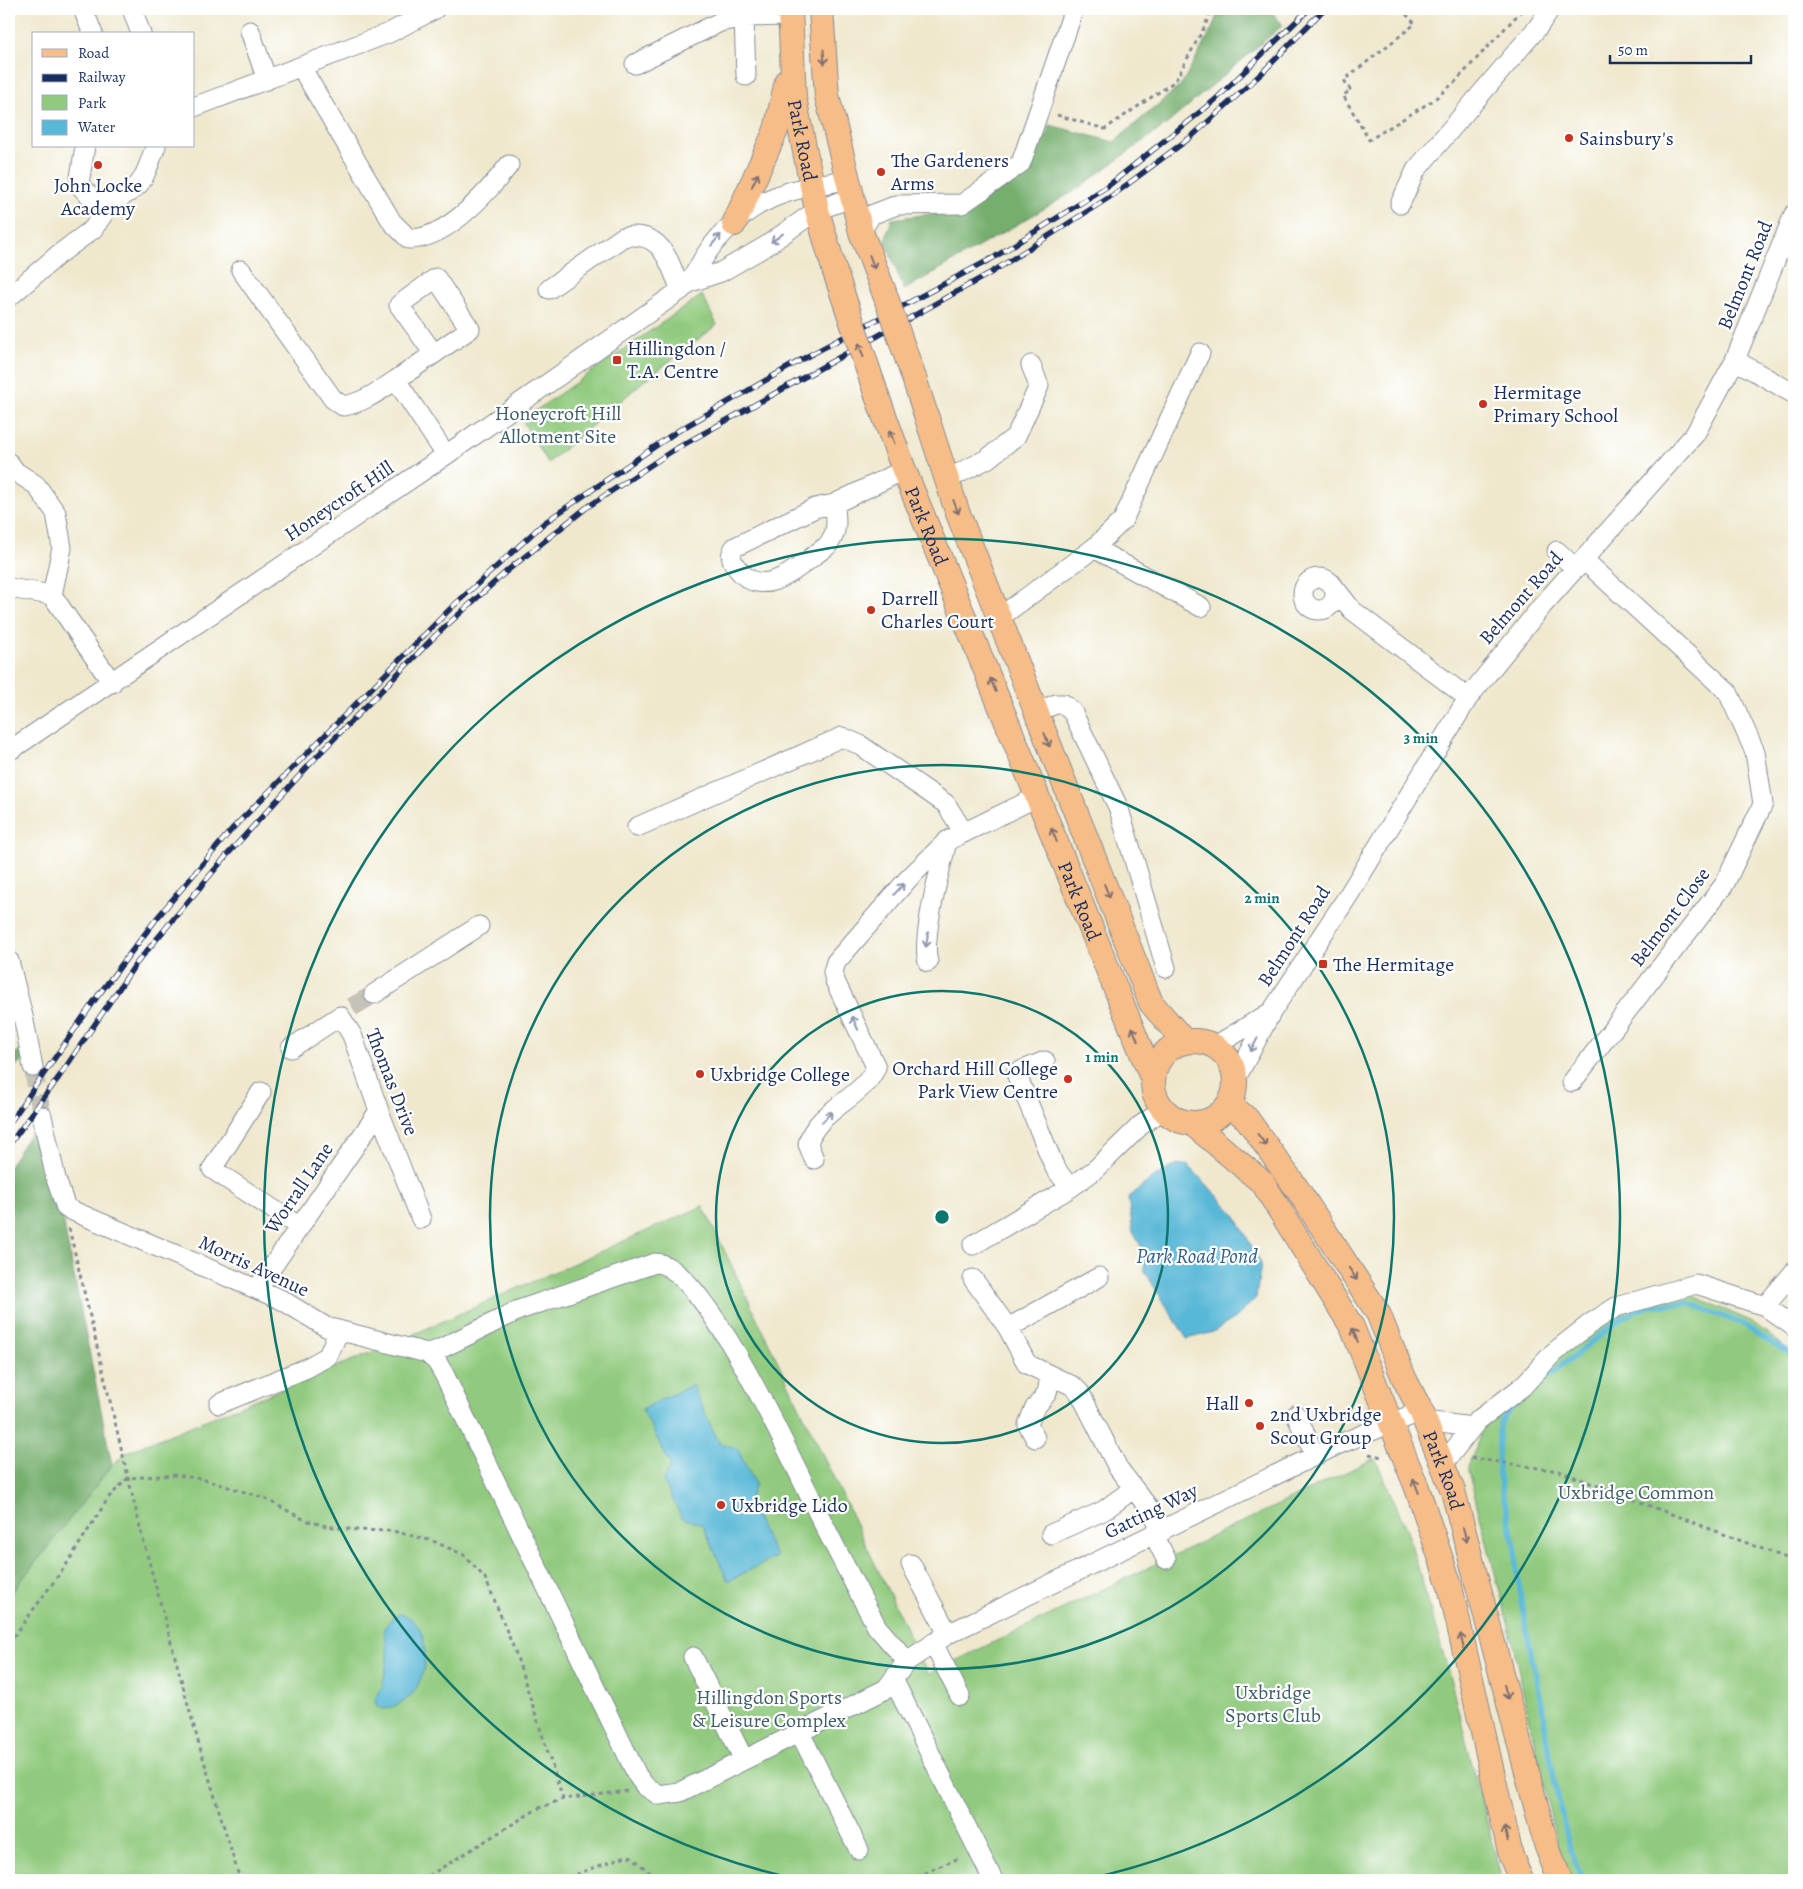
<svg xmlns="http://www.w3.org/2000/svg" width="1803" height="1889" viewBox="0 0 1803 1889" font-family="Alegreya,serif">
<rect width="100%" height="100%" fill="#fff"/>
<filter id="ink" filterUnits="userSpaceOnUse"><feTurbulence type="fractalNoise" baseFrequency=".02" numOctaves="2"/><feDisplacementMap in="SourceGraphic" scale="10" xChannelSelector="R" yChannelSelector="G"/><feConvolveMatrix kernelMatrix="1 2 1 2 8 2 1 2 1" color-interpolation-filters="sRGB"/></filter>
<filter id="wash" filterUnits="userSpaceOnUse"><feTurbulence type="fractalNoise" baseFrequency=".0096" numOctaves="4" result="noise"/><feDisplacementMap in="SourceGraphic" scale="20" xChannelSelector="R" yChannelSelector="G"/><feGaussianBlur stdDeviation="1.12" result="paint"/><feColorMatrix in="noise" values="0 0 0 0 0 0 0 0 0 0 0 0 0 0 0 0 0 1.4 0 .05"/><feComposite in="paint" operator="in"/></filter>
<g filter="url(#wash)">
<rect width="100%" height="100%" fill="#efe8cd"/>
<path fill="#91ca7e" stroke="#567c6e" d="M702,295L717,325L644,381L548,463L522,420Z
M703,1206L928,1674L1375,1458L1406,1528L1414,1554L1446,1663L1502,1880H247L244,1869L230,1874L232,1880H9V1596L112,1465L127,1452L375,1351L410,1355L414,1334Z
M1691,1295L1751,1321L1794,1354V1880H1570L1557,1845L1509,1627L1468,1470L1471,1458L1490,1412L1616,1307Z"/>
<path fill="#74ae6d" stroke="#486e66" d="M1219,9H1269L1283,25L1167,124L1073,192L904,290L885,240L892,219L966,209L1030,173L1050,125L1114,142L1181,85L1212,29Z
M29,1047L30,1056L9,1070V1056Z
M42,1116L112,1465L9,1596V1166Z"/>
<path fill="#59b8d7" stroke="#3a749a" d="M1177,1164L1189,1166L1234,1213L1261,1264L1256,1298L1237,1317L1213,1332L1187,1339L1145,1272L1143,1250L1133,1232L1128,1198L1151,1179Z
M692,1385L719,1443L737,1448L755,1484L748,1502L776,1557L728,1581L702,1524L682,1518L663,1480L671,1466L642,1409Z
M401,1614C433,1621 430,1679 409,1697C403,1703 393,1707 385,1709L377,1707C372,1697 380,1695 382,1686C385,1674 388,1661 387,1648C387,1641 384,1635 384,1628L392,1618Z"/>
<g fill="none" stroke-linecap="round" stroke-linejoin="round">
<path stroke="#59b8d7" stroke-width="5.5" d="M1531,1390L1623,1317L1649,1306L1689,1303L1743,1324L1761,1337L1794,1354
M1518,1400L1503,1418L1499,1430L1498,1472L1514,1543L1522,1607L1540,1696L1554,1778L1569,1846L1583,1880"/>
</g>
</g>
<g filter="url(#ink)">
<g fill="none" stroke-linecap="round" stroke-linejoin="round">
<path stroke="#c5c3b7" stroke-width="19" stroke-dasharray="19 9" stroke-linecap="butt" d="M352,1007L374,994
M33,1067L42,1116"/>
<g stroke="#858c96" stroke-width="21">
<path id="minor" d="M83,9L93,34
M132,9L141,34
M744,17L746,76
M250,31L267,80
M635,64L720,22L744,17L791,16
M301,67L392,222L409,239C447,239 487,193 509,165
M194,107L389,33L435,9
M85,146L79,184C96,208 117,204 138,185C146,177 151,157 156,146
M1400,204L1416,170L1538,27L1550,9
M861,232L871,215L897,205L962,204L1021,163L1074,9
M241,270L333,399L343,406C363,403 379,391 396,380L446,455
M691,282L721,272L766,246L817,210L851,198
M549,289L623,237C663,230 668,261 681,290
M9,297L58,255L93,229L113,200
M1735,360L1794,394
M396,380L470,329L436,278L399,305L434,354
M9,463L16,472L36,485L56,513L62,548L52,595
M946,480L987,459L1016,436L1039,386L1031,365
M834,504L815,508L735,547C729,555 731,561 737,568C764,604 801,564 827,546C838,533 837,520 834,504L904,470
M1094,548L1201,607
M1557,551L1576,569
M1303 594a16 16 0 1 1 32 0a16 16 0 1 1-32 0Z
M1334,587L1352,610L1468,698
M9,588L52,595L112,683
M1000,617L1094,548L1123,520L1200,353
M1036,712L1056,704H1064L1073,713L1119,809L1166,968
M9,751L446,455L681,290C696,278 700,260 712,246C751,197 788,189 847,180
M637,827L842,737L860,745L946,804L964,833
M9,961L23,1016L33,1067
M928,962C921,938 940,869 947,842
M374,994L479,926
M1215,1046L1271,1012
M291,1048L340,1016L352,1035L379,1111L421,1219
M1045,1061L1016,1073L1055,1168L1070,1188
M1235,1080L1272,1011L1348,896L1468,698L1542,606L1695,434L1735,360L1794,214
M1572,1082L1724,885L1763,804L1755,752L1728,692L1584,560
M261,1092L212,1169L300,1227
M42,1116L56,1179L66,1208L282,1300L326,1327L427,1353L437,1362L445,1376L637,1775L645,1786L659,1795L680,1792L886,1689L907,1661L948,1634L1337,1445L1421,1411
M814,1159L808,1144C815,1111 864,1098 876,1067L835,981L833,972L836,962L908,879L947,841L1039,796
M973,1245L1070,1188L1096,1169L1141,1125L1163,1110
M1099,1277L1008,1328L1027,1364L1073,1386L1080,1393L1118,1468L1151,1511L1163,1531
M973,1279L1008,1328
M257,1289L379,1111
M1765,1306L1794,1272
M427,1353L438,1350L519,1310L655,1263C705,1263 798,1474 821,1519C839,1555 858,1591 877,1627L907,1661
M219,1404L307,1368L328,1356L339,1330
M1296,1415L1315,1455
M1425,1421L1472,1427
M1035,1438L1028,1425L1034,1409L1047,1393L1050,1377
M1443,1464L1477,1421L1522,1387L1553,1353L1591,1323L1616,1307L1696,1284L1765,1306L1794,1327
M1051,1534L1103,1511L1133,1489
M1154,1535L1166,1559
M911,1564L948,1634
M933,1643L960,1696
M693,1657L744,1760
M894,1681L993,1880
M800,1733L859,1850"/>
</g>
<g stroke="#858c96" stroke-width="26">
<g id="major">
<path id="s1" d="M790,9L794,98L817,210L834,269"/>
<path d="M821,9L827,96L861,232L884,292"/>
<path d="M734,224L776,130L787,81"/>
<path d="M914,378L957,511L1151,1003L1185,1042"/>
<path id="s2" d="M877,396L904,470L1153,1080"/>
<circle cx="1194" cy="1082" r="41"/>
<path id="s3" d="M1229,1104L1247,1119L1298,1190L1378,1313L1404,1378L1421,1411L1453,1491L1546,1844L1560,1880"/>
<path d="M1193,1124L1263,1183L1352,1327L1417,1488L1450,1586L1511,1856L1521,1880"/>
</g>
</g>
<path stroke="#858c96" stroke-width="3" stroke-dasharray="4 4" stroke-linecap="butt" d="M1412,9L1406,14L1415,24L1344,80L1351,91L1343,95L1369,140L1432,101L1454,83L1523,9
M1057,115L1105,129L1175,81L1205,26L1211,9
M69,1228L142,1536L198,1741L240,1880
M1369,1454L1382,1457
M1471,1458L1559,1471L1794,1561
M9,1643L66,1565L109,1497L128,1478L177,1475L202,1479L264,1498L305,1520L326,1526L356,1530L393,1531L433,1541L464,1555L485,1578L494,1599L516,1654L563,1799
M422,1880L537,1809L563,1799L627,1791
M561,1880L626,1856L632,1857L658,1880
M910,1880L961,1857"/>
<use href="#minor" stroke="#fff" stroke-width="19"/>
<use href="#major" stroke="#f7bd88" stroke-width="24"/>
<g stroke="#1b2f5e" stroke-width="5.5">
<path id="rail" d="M9,1124L97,997L157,918L232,829L450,609L544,523L676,432L808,356L993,258L1108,186L1215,100L1309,9
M9,1145L59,1077L135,965L227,855L321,752L436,635L508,570L586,508L672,451L992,272L1113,195L1191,137L1262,73L1324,9"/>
</g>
<use href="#rail" stroke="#fff" stroke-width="4" stroke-dasharray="11" stroke-linecap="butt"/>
<g stroke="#858c96" stroke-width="26" stroke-linecap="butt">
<path id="major-bridge" d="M834,269L877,396
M884,292L914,378"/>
</g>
<use href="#major-bridge" stroke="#f7bd88" stroke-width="24"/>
</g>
<defs><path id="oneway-shaft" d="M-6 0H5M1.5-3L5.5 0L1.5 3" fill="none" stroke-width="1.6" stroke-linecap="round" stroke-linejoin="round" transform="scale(1.25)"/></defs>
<g stroke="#7e6f71">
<use href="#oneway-shaft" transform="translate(824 57) rotate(86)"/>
<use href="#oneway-shaft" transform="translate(755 180) rotate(-65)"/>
<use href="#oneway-shaft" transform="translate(872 262) rotate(69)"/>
<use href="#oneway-shaft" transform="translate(861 350) rotate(-109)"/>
<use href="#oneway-shaft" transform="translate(892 437) rotate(-111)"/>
<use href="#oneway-shaft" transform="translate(956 507) rotate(69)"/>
<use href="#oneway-shaft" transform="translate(993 685) rotate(-112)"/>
<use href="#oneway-shaft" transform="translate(1047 740) rotate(69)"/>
<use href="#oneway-shaft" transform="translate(1054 835) rotate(-112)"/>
<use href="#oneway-shaft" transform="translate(1107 891) rotate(68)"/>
<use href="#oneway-shaft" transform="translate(1135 1034) rotate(-112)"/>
<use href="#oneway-shaft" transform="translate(1262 1140) rotate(54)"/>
<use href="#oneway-shaft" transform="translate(1353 1274) rotate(57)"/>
<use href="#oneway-shaft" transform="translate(1355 1335) rotate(-112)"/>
<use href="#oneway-shaft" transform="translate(1416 1486) rotate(-112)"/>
<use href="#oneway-shaft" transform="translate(1465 1535) rotate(75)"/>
<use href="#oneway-shaft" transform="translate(1462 1641) rotate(-103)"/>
<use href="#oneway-shaft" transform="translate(1506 1692) rotate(75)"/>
<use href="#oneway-shaft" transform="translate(1506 1834) rotate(-103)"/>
</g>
<g stroke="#8d97ae">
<use href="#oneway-shaft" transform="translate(777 238) rotate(144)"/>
<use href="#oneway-shaft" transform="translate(716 240) rotate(-50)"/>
<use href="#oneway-shaft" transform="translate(899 889) rotate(-48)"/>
<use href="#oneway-shaft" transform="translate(927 940) rotate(99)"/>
<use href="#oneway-shaft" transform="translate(855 1023) rotate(-115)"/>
<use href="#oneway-shaft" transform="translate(1254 1045) rotate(118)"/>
<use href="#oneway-shaft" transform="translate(827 1117) rotate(-46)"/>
</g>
</g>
<g fill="none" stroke="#0f766e" stroke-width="2.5">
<circle cx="942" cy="1217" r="226"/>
<circle cx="942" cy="1217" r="452"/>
<path d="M801 1880A678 678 0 1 1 1083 1880"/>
</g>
<g fill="#c8321e" stroke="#fff" stroke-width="2">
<circle cx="1569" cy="138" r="5"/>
<circle cx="98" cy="165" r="5"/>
<circle cx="881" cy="172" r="5"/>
<rect x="612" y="355" width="10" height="10" rx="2.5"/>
<circle cx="1483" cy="404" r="5"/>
<circle cx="871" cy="610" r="5"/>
<rect x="1318" y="959" width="10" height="10" rx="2.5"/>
<circle cx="700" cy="1074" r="5"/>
<circle cx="1068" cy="1079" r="5"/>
<circle cx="1249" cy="1403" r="5"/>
<circle cx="1260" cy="1426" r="5"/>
<circle cx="721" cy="1505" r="5"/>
</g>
<g text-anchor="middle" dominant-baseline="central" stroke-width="4.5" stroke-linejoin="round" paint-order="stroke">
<g font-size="20" fill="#1b2f5e" stroke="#fff" text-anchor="start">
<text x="1579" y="138">Sainsbury's</text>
<text x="891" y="160">The Gardeners<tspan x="891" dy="23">Arms</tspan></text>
<text x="98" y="185" text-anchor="middle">John Locke<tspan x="98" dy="23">Academy</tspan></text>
<text x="627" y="348">Hillingdon /<tspan x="627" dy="23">T.A. Centre</tspan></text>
<text x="1493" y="392">Hermitage<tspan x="1493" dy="23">Primary School</tspan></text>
<text x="881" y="598">Darrell<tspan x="881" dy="23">Charles Court</tspan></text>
<text x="1333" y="964">The Hermitage</text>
<text x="1058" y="1068" text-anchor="end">Orchard Hill College<tspan x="1058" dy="23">Park View Centre</tspan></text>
<text x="710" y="1074">Uxbridge College</text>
<text x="1239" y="1403" text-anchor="end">Hall</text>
<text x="1270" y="1414">2nd Uxbridge<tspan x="1270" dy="23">Scout Group</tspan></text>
<text x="731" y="1505">Uxbridge Lido</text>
</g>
<g font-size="20" fill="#1b2f5e" stroke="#fff">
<text stroke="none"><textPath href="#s1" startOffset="132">Park Road</textPath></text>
<text transform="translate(1745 275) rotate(-68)">Belmont Road</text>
<text transform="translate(339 501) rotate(-34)">Honeycroft Hill</text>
<text stroke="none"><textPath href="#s2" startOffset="139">Park Road</textPath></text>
<text transform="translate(1521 598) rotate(-49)">Belmont Road</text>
<text stroke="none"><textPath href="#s2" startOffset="544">Park Road</textPath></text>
<text transform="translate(1670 917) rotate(-53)">Belmont Close</text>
<text transform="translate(1294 936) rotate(-57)">Belmont Road</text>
<text transform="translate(392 1082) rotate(69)">Thomas Drive</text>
<text transform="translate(299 1188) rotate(-56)">Worrall Lane</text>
<text transform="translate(254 1266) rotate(25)">Morris Avenue</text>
<text stroke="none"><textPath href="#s3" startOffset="428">Park Road</textPath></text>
<text transform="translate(1151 1511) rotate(-26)">Gatting Way</text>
</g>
<g font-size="20" fill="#3e5e68" stroke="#fff">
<text x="558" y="413">Honeycroft Hill<tspan x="558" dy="23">Allotment Site</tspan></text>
<text x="1636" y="1492">Uxbridge Common</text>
<text x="1273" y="1692">Uxbridge<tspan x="1273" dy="23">Sports Club</tspan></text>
<text x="769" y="1697">Hillingdon Sports<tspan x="769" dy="23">&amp; Leisure Complex</tspan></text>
</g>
<g font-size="21" font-style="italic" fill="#315f88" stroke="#fff">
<text x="1197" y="1256">Park Road Pond</text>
</g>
</g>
<circle cx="942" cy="1217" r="8" fill="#0f766e" stroke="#fff" stroke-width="2.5"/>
<g font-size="15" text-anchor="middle" font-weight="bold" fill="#0f766e" stroke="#fff" stroke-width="4.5" stroke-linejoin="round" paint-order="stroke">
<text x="1421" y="743">3 min</text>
<text x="1262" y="903">2 min</text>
<text x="1102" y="1062">1 min</text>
</g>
<rect width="1803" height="1889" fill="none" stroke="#fff" stroke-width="30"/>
<rect x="32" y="32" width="162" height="115" fill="#ffffff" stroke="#a4acbf"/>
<rect x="42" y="49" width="25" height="8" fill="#f7bd88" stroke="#a4acbf"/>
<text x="78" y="58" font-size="15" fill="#1b2f5e">Road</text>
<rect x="42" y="74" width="25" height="8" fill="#1b2f5e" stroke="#a4acbf"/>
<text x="78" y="82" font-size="15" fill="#1b2f5e">Railway</text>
<rect x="42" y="95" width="25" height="15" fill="#91ca7e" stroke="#a4acbf"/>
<text x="78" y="108" font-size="15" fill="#1b2f5e">Park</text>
<rect x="42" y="120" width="25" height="15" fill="#59b8d7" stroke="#a4acbf"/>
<text x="78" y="132" font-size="15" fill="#1b2f5e">Water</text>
<path d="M1610 55v8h141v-8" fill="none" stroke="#1b2f5e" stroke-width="2.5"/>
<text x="1618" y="55" font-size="15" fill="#1b2f5e" stroke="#ffffff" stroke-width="4" paint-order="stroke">50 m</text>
</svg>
